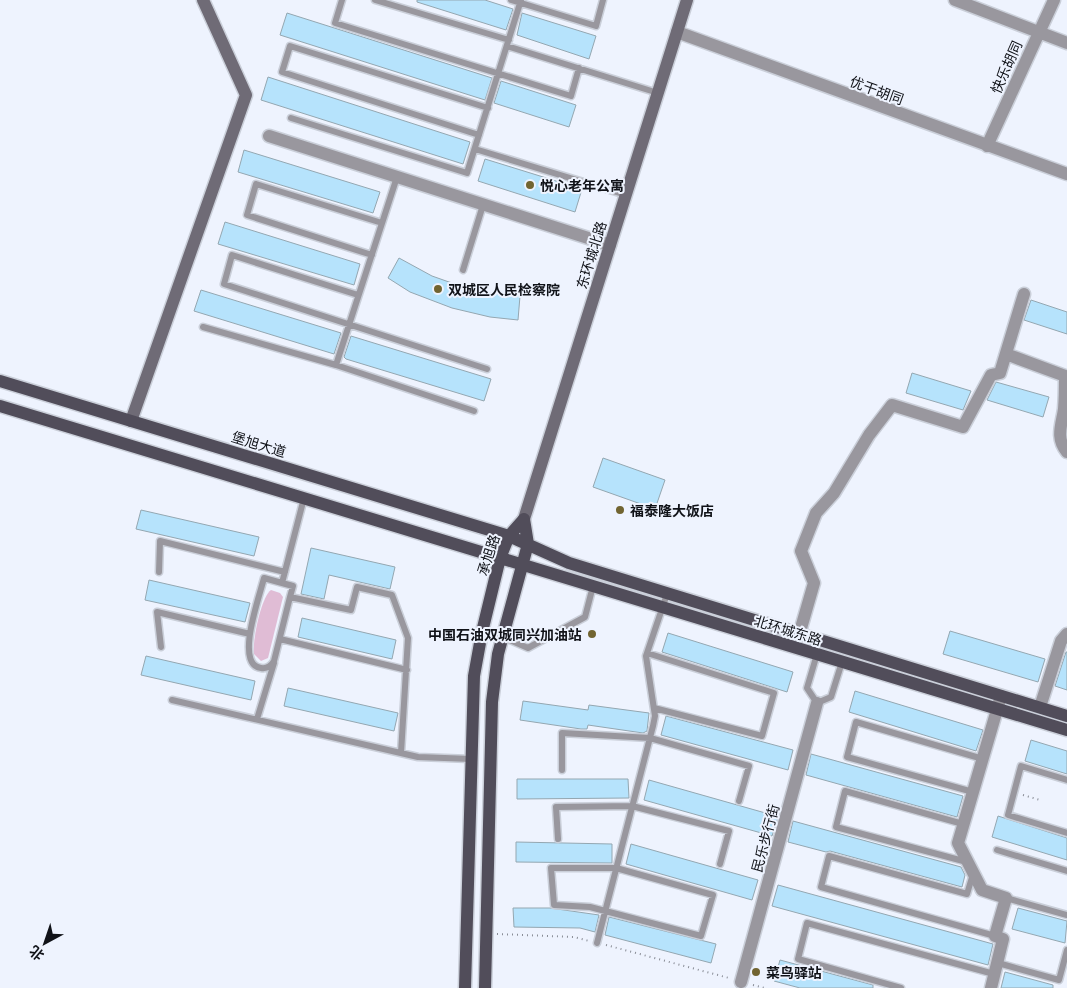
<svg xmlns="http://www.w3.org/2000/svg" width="1067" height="988" viewBox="0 0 1067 988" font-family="Commissioner,'Noto Sans SC',sans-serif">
<rect width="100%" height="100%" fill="#eef3fe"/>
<path fill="#e0bcd5" d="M271,590L280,593L283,597L268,658L261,661L254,654C252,642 261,597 271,590Z"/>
<path fill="#b6e3fc" stroke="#94a7b1" d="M417,0H485L513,9L506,30L417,2Z
M287,13L492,78L485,100L280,35Z
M522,13L596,36L589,59L517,35Z
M268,77L470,142L463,164L261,100Z
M501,81L576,105L569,127L494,103Z
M244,150L380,192L373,213L238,172Z
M485,159L582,189L575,212L478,181Z
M225,222L360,264L354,285L218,244Z
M399,258L432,276L449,282L491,293L520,296L518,320L490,317L452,308L410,292L388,278Z
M201,290L341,333L334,354L194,311Z
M1031,300L1067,312V334L1024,320Z
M351,336L491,379L484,401L346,359L344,357Z
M912,373L971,391L963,410L906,393Z
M996,382L1049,397L1043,417L987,400Z
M603,458L665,480L655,509L593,487Z
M141,510L259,537L254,556L136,529Z
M311,548L395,567L390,589L329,575L324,599L301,594Z
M149,580L250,603L245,622L145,600Z
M302,618L396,640L392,659L298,637Z
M950,631L1045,659L1038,682L943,654Z
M668,633L793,672L787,692L662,652Z
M1066,652H1067V690L1055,686Z
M146,656L255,681L251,700L141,675Z
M288,688L398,713L394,731L284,706Z
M855,691L983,730L976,751L849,712Z
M523,701L588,710L589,705L649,713L647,731L643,733L588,725L587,729H581L520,720Z
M666,716L793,750L788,770L661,735Z
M1031,740L1067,751V774L1025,761Z
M811,754L963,796L957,817L806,775Z
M517,779H628L629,798L517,799Z
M649,780L776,816L778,817L772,836L644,800Z
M998,816L1067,838V860L992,837Z
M793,821L961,867L965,875L962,887L830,851L826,852L788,842Z
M516,842L612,844V863L516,862Z
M631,844L758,880L752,900L626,864Z
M778,885L993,944L988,965L772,906Z
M513,908H550L599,915L595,932L580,928L514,927Z
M1018,908L1067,921L1065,943L1012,929Z
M609,917L716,944L711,963L605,935Z
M780,960L873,985V988H800L774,981Z
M1005,972L1053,985V988H1001Z"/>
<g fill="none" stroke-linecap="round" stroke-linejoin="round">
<g stroke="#cacfd9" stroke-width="9">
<path id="lane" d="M342,0L335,23L571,96L579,68
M375,0L509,40
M511,0L596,26L603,0
M507,46L658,93
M291,118L467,173L521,0
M479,135L282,72L290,46L488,108
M475,149L626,195
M372,255L247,215L256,184L382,223
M463,270L483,205
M358,295L232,255L224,284L487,369
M203,327L336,365L474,411
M336,365L397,177
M159,572L160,541L285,572
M282,583L264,578C260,595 234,665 261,668C267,669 271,666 274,661L290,597L293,586L282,583L304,498
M290,597L351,610L357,587L392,595L408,638L401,753
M503,637L528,648L585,617L593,586
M280,639L407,670
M161,647L157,612L250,634
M647,653L774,693L762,736L654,708
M817,654L807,688L817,703L831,697L842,662
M172,700L418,757L471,759
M257,719L274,663
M562,770V733L650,738L749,766L739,801
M1067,780L1021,766L1008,815L1067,833
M973,792L847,757L856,722L983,759
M963,824L845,791L836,827L967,862
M558,839L556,807L632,806L729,831L720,864
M997,850L1067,871
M551,868H616L713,895L701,936L590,907L554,905Z
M973,874L967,894L829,856L821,887L995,936
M1006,898L1067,915
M597,943L653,726L655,716L646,656L667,594
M998,963L1059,980L1067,950
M901,988L798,959L807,923L994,974"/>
</g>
<g stroke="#cacfd9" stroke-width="15">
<path id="street" d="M955,0L1067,43
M677,32L1067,174
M269,136L610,245
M987,146L1054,0
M1006,354L1065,376C1065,386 1065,398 1064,409C1062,424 1055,438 1067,452
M799,635L814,583L801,551L816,513L834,493L869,435L892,405L963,427L991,375L1000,373L1024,294
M1040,707L1061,641L1067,634
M741,982L817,703
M991,988L1003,939L995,936L1006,898L982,890L958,843L1001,696"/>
</g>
<g stroke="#cacfd9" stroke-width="15">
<path id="secondary" d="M131,421L246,95L203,0
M524,519L687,0"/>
</g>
<g stroke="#cacfd9" stroke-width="15">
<path id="primary" d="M0,381L509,536L569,563L1067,716
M0,406L1067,730
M465,988L474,676L482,632L500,558L509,536L524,519
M485,988L492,702L498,654L528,544L524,519"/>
</g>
<path stroke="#888c95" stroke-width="2" stroke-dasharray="1 4" stroke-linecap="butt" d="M1023,795L1040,800
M497,934L574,937L589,941
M606,945L729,978
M753,985L765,988"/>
<use href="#lane" stroke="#99979e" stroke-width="6"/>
<use href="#street" stroke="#99979e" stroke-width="12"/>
<use href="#secondary" stroke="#6f6b76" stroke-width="12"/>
<use href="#primary" stroke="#514d5a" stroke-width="12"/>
</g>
<g fill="#716431" stroke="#eef3fe" stroke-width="2">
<circle cx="530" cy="185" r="5"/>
<circle cx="438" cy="289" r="5"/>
<circle cx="620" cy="510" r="5"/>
<circle cx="592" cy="634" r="5"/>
<circle cx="756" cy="972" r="5"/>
</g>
<g text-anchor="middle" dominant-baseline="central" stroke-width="4" stroke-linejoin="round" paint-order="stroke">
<g font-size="14" fill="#101218" stroke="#eef3fe">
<text transform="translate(1006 67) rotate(-66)">快乐胡同</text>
<text transform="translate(877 90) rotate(20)">优干胡同</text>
<text transform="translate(591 255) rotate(-73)">东环城北路</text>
<text transform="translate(259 444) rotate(17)">堡旭大道</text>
<text transform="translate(488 555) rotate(-72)">承旭路</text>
<text transform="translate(788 630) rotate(17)">北环城东路</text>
<text transform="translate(765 838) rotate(-75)">民乐步行街</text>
</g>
<g font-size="14" font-weight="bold" fill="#101218" stroke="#eef3fe" text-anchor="start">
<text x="540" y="185">悦心老年公寓</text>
<text x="448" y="289">双城区人民检察院</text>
<text x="630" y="510">福泰隆大饭店</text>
<text x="582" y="634" text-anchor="end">中国石油双城同兴加油站</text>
<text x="766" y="972">菜鸟驿站</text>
</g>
</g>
<g transform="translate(45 943) rotate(220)" stroke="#eef3fe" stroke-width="4" paint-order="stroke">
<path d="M0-4L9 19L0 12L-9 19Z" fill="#101218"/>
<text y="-8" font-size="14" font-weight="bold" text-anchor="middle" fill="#101218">北</text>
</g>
</svg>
